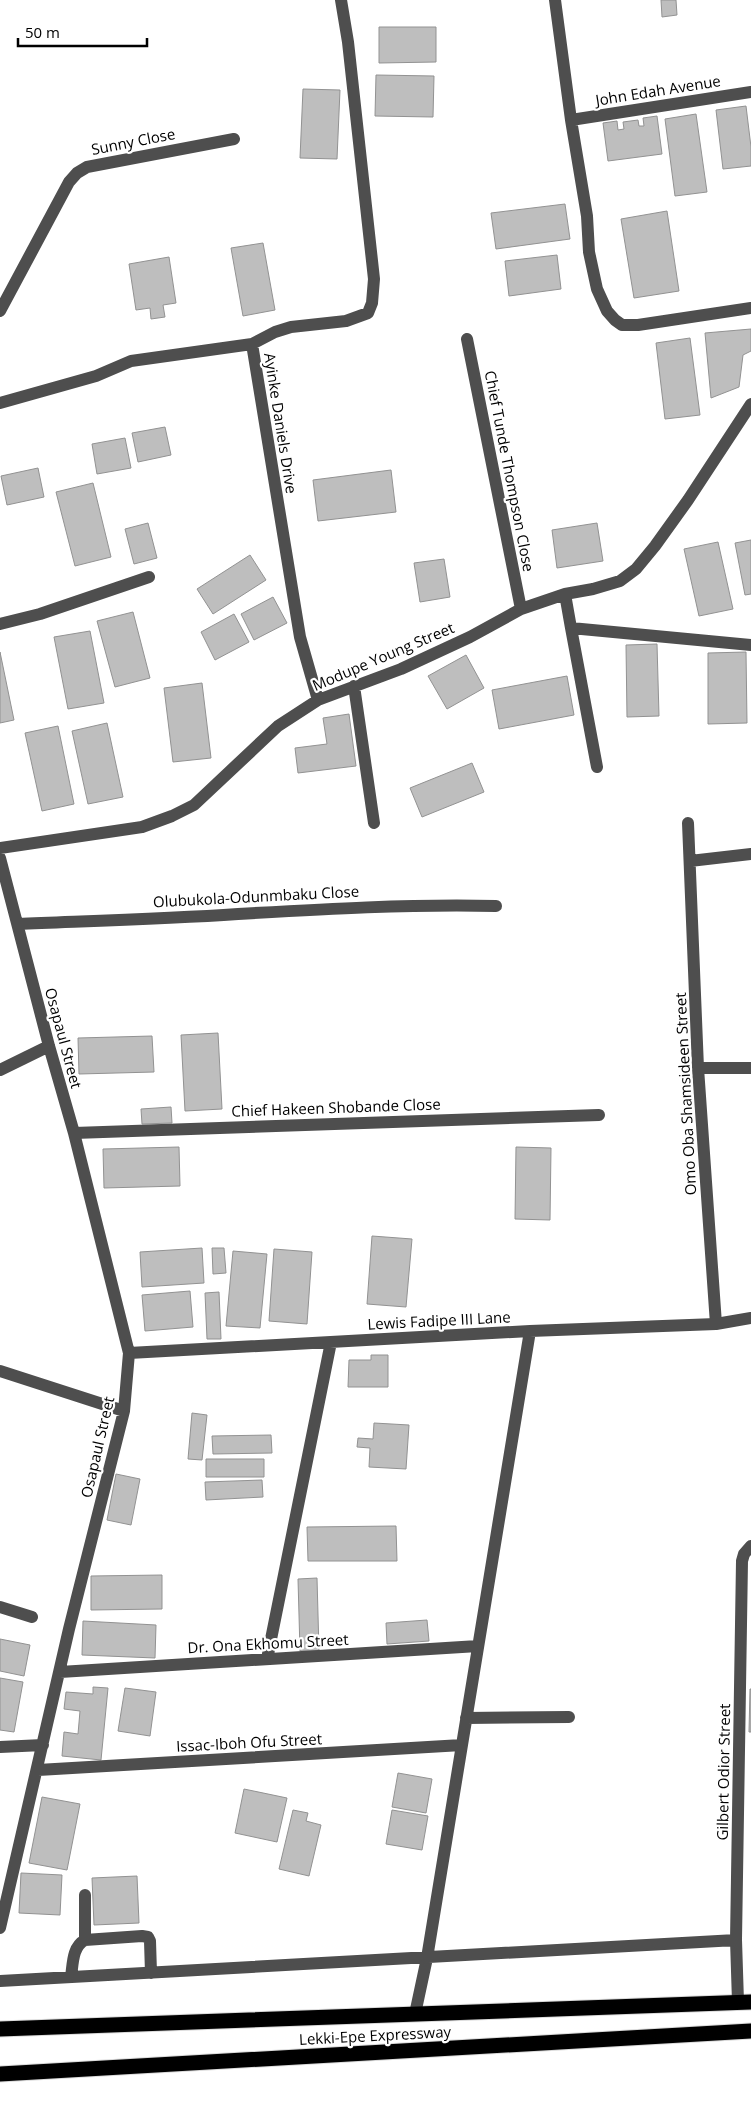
<svg xmlns="http://www.w3.org/2000/svg" width="751" height="2110" viewBox="0 0 751 2110" font-family="'Open Sans',sans-serif">
<rect width="100%" height="100%" fill="#fff"/>
<path fill="#bebebe" stroke="#929292" d="M661,0H676L677,15L662,17Z
M379,27H436V62L379,63Z
M376,75L434,76L433,117L375,116Z
M303,89L340,90L337,159L300,158Z
M746,106L751,147V166L723,169L716,110Z
M696,114L707,192L675,196L665,119Z
M657,116L662,154L608,161L603,123L617,121L618,130L624,129L623,122L638,120L639,126H644L643,118Z
M565,204L570,239L496,249L491,213Z
M667,211L679,291L634,298L621,219Z
M263,243L275,310L243,316L231,248Z
M557,255L561,289L509,296L505,261Z
M169,257L176,303L163,305L165,317L151,319L150,308L136,310L129,264Z
M751,329V351L743,355L739,387L711,398L705,333Z
M690,338L700,415L665,419L656,343Z
M165,427L171,455L138,462L132,433Z
M125,438L131,468L97,474L92,444Z
M38,468L44,497L7,505L1,476Z
M391,470L396,512L318,521L313,480Z
M93,483L111,557L75,566L56,492Z
M148,523L157,558L134,564L125,529Z
M597,523L603,561L557,568L552,530Z
M751,540V594L745,595L735,543Z
M718,542L733,609L699,616L684,549Z
M250,555L266,580L213,614L197,589Z
M444,559L450,597L420,602L414,563Z
M273,597L287,623L254,640L241,614Z
M133,612L150,678L115,687L97,621Z
M234,614L249,642L215,660L201,632Z
M90,631L104,703L68,709L54,637Z
M657,644L659,716L627,717L626,645Z
M0,652L14,720L0,723Z
M746,652L747,723L708,724V653Z
M466,655L484,688L447,709L428,676Z
M567,676L574,715L499,729L492,690Z
M202,683L211,758L173,762L164,688Z
M349,714L356,766L298,773L295,748L327,744L323,718Z
M107,723L123,797L88,804L72,731Z
M58,726L74,804L42,811L25,733Z
M472,763L484,792L422,817L410,788Z
M218,1033L222,1109L185,1111L181,1035Z
M152,1036L154,1072L79,1074L78,1038Z
M171,1107L172,1123L142,1124L141,1109Z
M179,1147L180,1186L104,1188L103,1149Z
M516,1147L551,1148L550,1220L515,1219Z
M372,1236L412,1239L406,1307L367,1304Z
M202,1248L204,1283L142,1287L140,1252Z
M212,1248H224L226,1273L213,1274Z
M274,1249L312,1252L307,1324L269,1321Z
M233,1251L267,1254L260,1328L226,1326Z
M190,1291L193,1327L145,1331L142,1295Z
M219,1292L221,1339H207L205,1293Z
M371,1355H388V1387H348L349,1360H371Z
M192,1413L207,1415L202,1460L188,1459Z
M374,1423L409,1425L406,1469L369,1467L370,1448L357,1447L358,1438L373,1439Z
M271,1435L272,1453L213,1454L212,1436Z
M206,1459H264V1477H206Z
M116,1474L140,1479L131,1525L107,1520Z
M262,1480L263,1497L206,1500L205,1482Z
M396,1526L397,1561H308L307,1527Z
M162,1575V1609L91,1610V1576Z
M317,1578L319,1651H300L298,1579Z
M427,1620L429,1641L387,1644L386,1623Z
M83,1621L156,1625L155,1658L82,1655Z
M0,1639L30,1645L24,1676L0,1671Z
M0,1678L23,1682L14,1732L0,1730Z
M93,1687L108,1688L101,1760L62,1756L64,1732L78,1734L80,1711L64,1709L66,1692L93,1694Z
M125,1688L156,1692L150,1736L118,1731Z
M750,1689H751V1732H749Z
M398,1773L432,1779L426,1813L392,1807Z
M244,1789L287,1798L277,1842L235,1833Z
M42,1797L80,1804L67,1870L29,1863Z
M293,1810L308,1813L306,1821L321,1825L309,1876L279,1869Z
M392,1810L428,1816L422,1850L386,1844Z
M21,1873L62,1875L60,1915L19,1913Z
M137,1876L139,1923L94,1925L92,1878Z"/>
<g fill="none" stroke-linecap="round" stroke-linejoin="round">
<g stroke="#dbdbdb" stroke-width="17">
<path id="highway" d="M0,2029L751,2002
M0,2074L751,2031"/>
</g>
<path stroke="#4e4e4e" stroke-width="12" d="M555,0L571,120L587,216L589,252L597,289L607,311L615,320L622,325H638L751,308
M571,120L751,92
M0,311L69,182L77,173L87,167L234,139
M467,339L521,609
M252,344L300,637L318,700
M0,403L96,376L131,361L252,344L275,332L291,327L346,321L368,313L372,303L374,279L348,42L341,0
M565,594L571,628L751,645
M0,624L40,614L149,577
M571,628L597,767
M354,686L374,823
M688,823L698,1068L716,1324
M0,848L142,827L172,816L194,805L278,726L318,700L401,669L470,637L521,609L565,594L593,589L620,581L636,569L655,546L688,500L751,404
M0,858L49,1046L74,1133L129,1353L124,1411L69,1629L0,1928
M690,861L751,854
M18,924C91,921 165,919 238,914C324,909 410,904 496,906
M698,1068H751
M0,1070L49,1046
M74,1133L599,1115
M129,1353L530,1331L716,1324L751,1318
M0,1371L124,1411
M0,1607L32,1617
M267,1659L331,1342
M60,1672L478,1646
M466,1718L569,1717
M0,1747L43,1745
M38,1770L462,1745
M85,1895V1940
M71,1977C73,1964 72,1947 85,1940L142,1936L148,1937L150,1941L151,1973
M0,1981L736,1940
M738,2002L736,1940L742,1561L744,1554L751,1546
M415,2014L427,1958L530,1331"/>
<use href="#highway" stroke="#000" stroke-width="15"/>
</g>
<g text-anchor="middle" dominant-baseline="central" stroke-width="4.5" stroke-linejoin="round" paint-order="stroke">
<g font-size="15" fill="#000" stroke="#fff">
<text transform="translate(658 90) rotate(-9)">John Edah Avenue</text>
<text transform="translate(133 141) rotate(-11)">Sunny Close</text>
<text transform="translate(281 423) rotate(81)">Ayinke Daniels Drive</text>
<text transform="translate(510 471) rotate(79)">Chief Tunde Thompson Close</text>
<text transform="translate(383 656) rotate(-23)">Modupe Young Street</text>
<text transform="translate(256 896) rotate(-3)">Olubukola-Odunmbaku Close</text>
<text transform="translate(64 1038) rotate(75)">Osapaul Street</text>
<text transform="translate(685 1094) rotate(-93)">Omo Oba Shamsideen Street</text>
<text transform="translate(336 1107) rotate(-2)">Chief Hakeen Shobande Close</text>
<text transform="translate(439 1320) rotate(-3)">Lewis Fadipe III Lane</text>
<text transform="translate(97 1447) rotate(-77)">Osapaul Street</text>
<text transform="translate(268 1643) rotate(-3)">Dr. Ona Ekhomu Street</text>
<text transform="translate(249 1742) rotate(-3)">Issac-Iboh Ofu Street</text>
<text transform="translate(723 1772) rotate(-89)">Gilbert Odior Street</text>
<text transform="translate(375 2035) rotate(-3)">Lekki-Epe Expressway</text>
</g>
</g>
<path d="M18 38v8h129v-8" fill="none" stroke="#000000" stroke-width="2.5"/>
<text x="25" y="38" font-size="15" fill="#000000" stroke="#ffffff" stroke-width="4" paint-order="stroke">50 m</text>
</svg>
